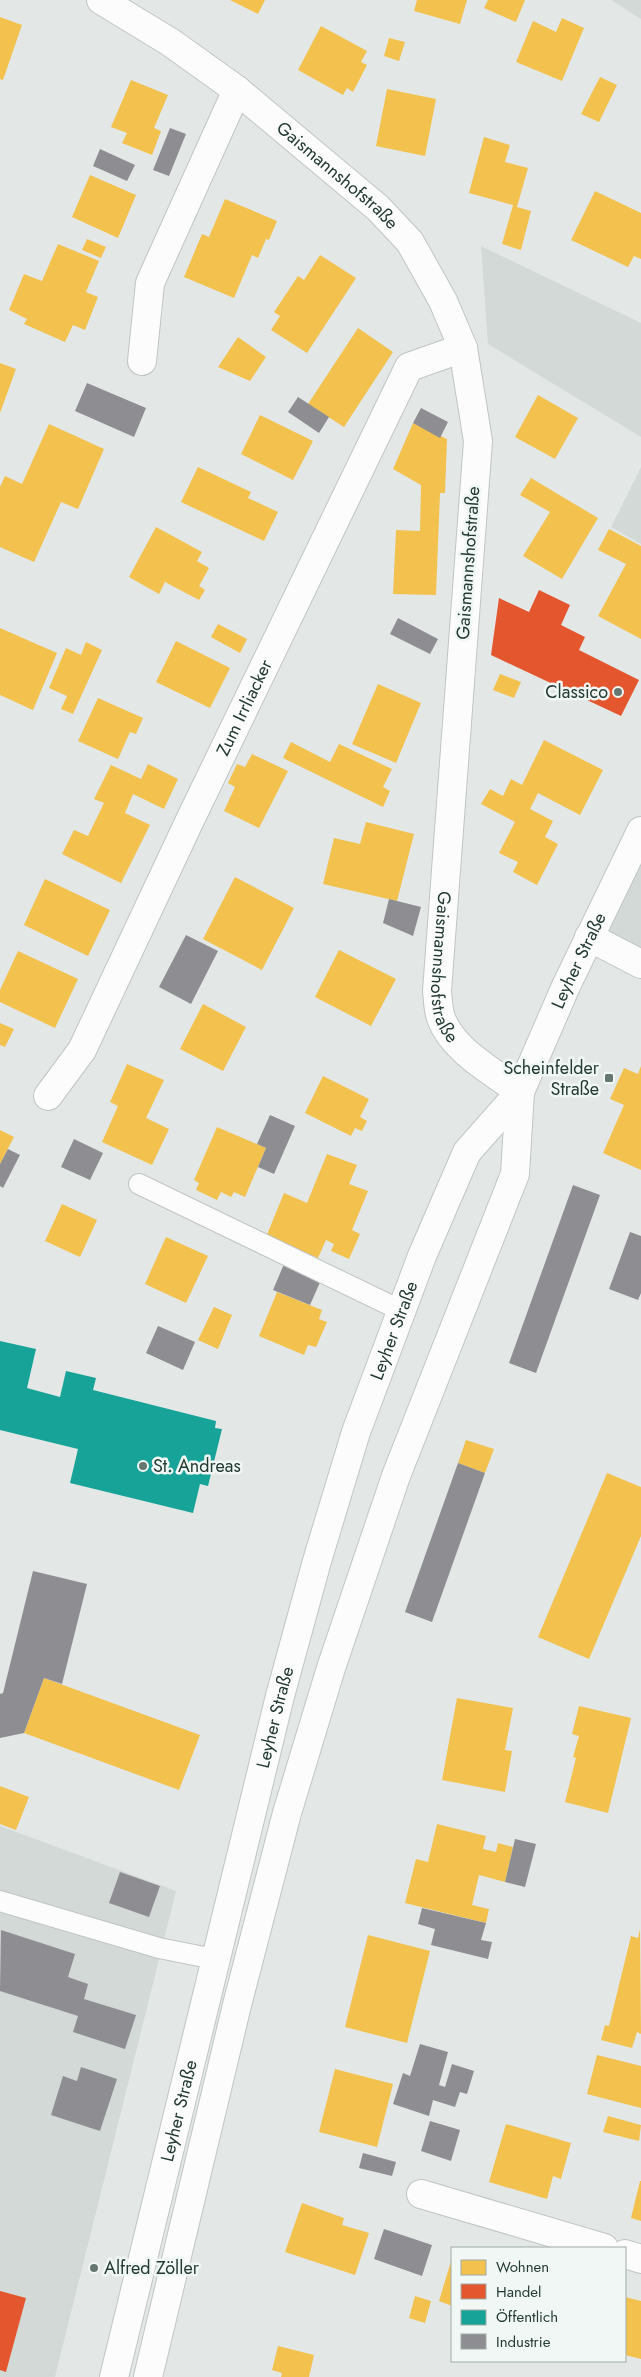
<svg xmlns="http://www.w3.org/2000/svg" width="641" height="2377" viewBox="0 0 641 2377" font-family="Jost,sans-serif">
<rect width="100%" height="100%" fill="#e3e8e6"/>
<path fill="#d2d9d6" d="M611,0H641V19Z
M481,246L641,323V437L488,344Z
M641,467V544L611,527Z
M641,823V950L590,929Z
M0,1826L176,1891L55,2377H0Z"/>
<path fill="#f2c14e" d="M230,0H265L258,14Z
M417,0H467L460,24L414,11Z
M488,0H525L516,22L484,8Z
M0,17L22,25L3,80L0,79Z
M562,18L584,28L562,81L516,62L533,21L556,32Z
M321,26L367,51L361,62L367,65L353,92L347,88L343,95L298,70Z
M389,38L405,42L399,61L384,56Z
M600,77L617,85L599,122L581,114Z
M131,80L168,95L154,128L161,131L152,155L122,143L127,133L111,127Z
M387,89L436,99L425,156L376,146Z
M484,137L510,145L505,162L528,168L517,207L531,211L521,250L502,244L513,205L469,193Z
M90,175L136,195L118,238L72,217Z
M595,191L641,213V259L634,256L628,267L571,240Z
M225,199L277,221L269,240L266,239L258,258L252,255L234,298L184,277L202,234L209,237Z
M87,239L106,247L101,258L82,250Z
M58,244L99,261L86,292L98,297L85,330L73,325L65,342L24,324L27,319L9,310L24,274L42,281Z
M320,255L356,278L307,353L271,330L280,316L274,312L298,276L304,280Z
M358,328L393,352L344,427L308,404Z
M238,337L266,357L250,381L218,367Z
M0,363L16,369L0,413Z
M538,395L578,418L555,459L515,437Z
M260,415L313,441L293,480L241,454Z
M413,423L447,439L445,493H440L436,595L393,594L396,530L420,531L421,485L393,469Z
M49,424L104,449L78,509L61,502L34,562L0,547V487L5,476L22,484Z
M198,467L251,492L248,498L278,512L264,541L181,502Z
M531,478L598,518L562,579L523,556L550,512L520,495Z
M156,527L202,552L197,561L209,568L199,586L205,590L199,600L165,582L159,594L129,577Z
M609,529L641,546V639L598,616L626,564L598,550Z
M218,624L247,639L240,653L211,637Z
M0,628L57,653L33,710L0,695Z
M176,641L230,668L210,708L156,682Z
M86,642L102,650L73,714L61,709L67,696L49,688L66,648L81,655Z
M500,674L521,682L514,698L493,690Z
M378,684L421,703L396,763L352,744Z
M98,698L143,718L136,734L130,732L118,759L78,741Z
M544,740L603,770L580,815L538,793L530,809L553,821L545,837L558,844L537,885L513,872L518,862L499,853L515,822L481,804L490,789L503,796L511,779L522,785Z
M291,742L330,762L339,744L392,769L383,787L390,791L383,807L283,758Z
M252,754L288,771L259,828L224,811L235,787L228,783L237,764L245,767Z
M148,764L178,779L164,809L133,794L125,813L150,825L121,883L62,854L74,830L88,836L104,803L94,799L111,765L141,779Z
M366,822L414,834L397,901L323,884L334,838L360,844Z
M235,877L294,908L262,970L203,939Z
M45,879L110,910L88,956L24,925Z
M339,950L396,979L371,1026L315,997Z
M18,951L78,979L55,1028L0,1002V990Z
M203,1004L246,1027L223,1071L180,1049Z
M0,1023L14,1029L5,1047L0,1045Z
M127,1064L164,1080L146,1118L169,1129L152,1165L102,1142L118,1106L110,1102Z
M641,1066V1170L603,1153L624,1105L610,1099L624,1068L638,1074Z
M323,1076L369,1099L360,1117L367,1121L362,1131L355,1128L351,1136L305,1113Z
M217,1127L266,1148L245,1197L234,1192L231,1197L221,1192L217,1200L196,1190L199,1183L194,1180Z
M0,1130L14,1137L0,1164Z
M327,1154L357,1165L349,1184L368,1191L352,1230L360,1234L349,1259L331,1251L334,1244L326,1240L318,1258L266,1237L284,1193L307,1203Z
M62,1204L97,1220L80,1257L45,1241Z
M166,1237L208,1256L186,1303L145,1284Z
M277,1292L322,1310L319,1319L327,1322L316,1347L308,1345L304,1355L259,1336Z
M214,1307L232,1315L218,1349L198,1340Z
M466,1440L494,1449L485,1473L458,1463Z
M607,1473L641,1487V1536L589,1659L538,1637Z
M44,1678L200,1735L179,1790L24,1733Z
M457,1698L513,1708L505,1750L512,1751L505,1792L442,1780Z
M579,1706L631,1718L608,1813L565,1802L576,1758L573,1757L579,1736L572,1734Z
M0,1786L29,1797L16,1830L0,1824Z
M437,1824L486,1836L483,1849L496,1852L498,1843L513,1847L505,1882L479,1875L472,1905L489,1909L486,1923L405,1903L416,1859L428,1862Z
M640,1929L641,2034L637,2032L632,2048L601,2040L605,2025L609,2026L631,1936L638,1938Z
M368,1935L430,1951L407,2043L345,2027Z
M597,2055L641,2066V2108L587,2094Z
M335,2069L393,2084L377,2147L319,2132Z
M608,2116L641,2125L639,2141L603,2132Z
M506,2124L571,2143L561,2179L553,2176L547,2199L489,2182Z
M640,2181H641V2221L631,2218Z
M302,2203L344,2218L342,2225L369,2233L355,2275L285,2252Z
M452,2258V2306L439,2301Z
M415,2296L431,2301L425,2323L409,2318Z
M625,2297L641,2301V2359L625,2355Z
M278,2346L314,2355L309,2377H281L282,2373L272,2370Z"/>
<path fill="#e4572e" d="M539,590L570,605L561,625L585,637L579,650L639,680L621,716L491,655L499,598L529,612Z
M0,2291L26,2298L6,2372L0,2370Z"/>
<path fill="#17a398" d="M0,1341L36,1349L27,1388L60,1397L66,1371L96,1378L93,1390L216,1421L215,1428L222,1429L208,1486L200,1484L193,1513L70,1483L78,1449L0,1430Z"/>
<path fill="#8d8d92" d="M170,128L186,134L169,176L153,170Z
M100,149L135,165L127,181L93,166Z
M87,383L146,408L134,437L75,411Z
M298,397L329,417L319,433L288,412Z
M421,408L448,422L440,438L413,423Z
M398,618L438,639L430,654L390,634Z
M389,899L421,907L413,936L383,923Z
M186,935L218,951L191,1004L159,987Z
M270,1115L295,1126L274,1174L258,1167L266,1148L257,1144Z
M74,1139L103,1153L90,1180L61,1167Z
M8,1149L20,1155L3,1188L0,1186V1164Z
M573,1185L600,1195L536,1373L509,1363Z
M630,1232L641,1236V1293L638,1300L609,1289Z
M284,1264L321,1280L310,1305L273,1290Z
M158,1326L195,1342L183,1370L146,1353Z
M458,1463L485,1473L432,1622L405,1612Z
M33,1571L87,1584L62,1684L44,1678L24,1733L0,1738V1694L3,1693Z
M515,1839L536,1844L525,1887L505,1882Z
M120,1872L160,1886L149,1917L109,1903Z
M422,1908L486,1923L481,1940L492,1942L488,1959L431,1945L435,1929L418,1924Z
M1,1930L75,1954L68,1977L88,1984L84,1999L136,2015L125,2049L73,2032L78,2016L0,1991Z
M420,2044L448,2052L439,2085L445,2087L452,2064L474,2071L467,2094L460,2092L455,2107L433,2100L429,2116L393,2104L403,2073L410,2076Z
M81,2067L117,2079L100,2131L51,2115L63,2076L77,2081Z
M430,2121L460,2130L451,2161L421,2151Z
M363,2153L396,2162L392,2176L359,2168Z
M384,2229L432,2245L422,2276L374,2259Z"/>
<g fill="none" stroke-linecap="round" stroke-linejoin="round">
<g stroke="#c0c5c3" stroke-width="22">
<path id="service" d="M139,1184L400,1310
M0,1901L159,1948L214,1959"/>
</g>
<g stroke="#c0c5c3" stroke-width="30">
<g id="minor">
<path id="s1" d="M101,0L170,42L237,90L378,208L410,242L443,301L463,348L478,441L437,991C438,999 438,1010 441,1018C453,1051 494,1072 520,1092"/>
<path d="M142,361L150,283L237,90"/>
<path d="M589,937L641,964"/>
<path id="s2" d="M48,1096L82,1050L190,820L409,367L463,348"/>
<path d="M421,2194L604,2248"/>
<path d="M625,2254L641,2259"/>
</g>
</g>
<g stroke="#c0c6c3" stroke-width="30">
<g id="secondary">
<path id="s3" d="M114,2377L280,1696L317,1561L356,1432L422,1256L467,1152L520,1092L566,986L641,831"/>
<path d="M148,2377L237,2005L287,1813L331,1668L396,1476L515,1174L520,1092"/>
</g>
</g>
<use href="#service" stroke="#fbfcfb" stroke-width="20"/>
<use href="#minor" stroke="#fbfcfb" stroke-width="28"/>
<use href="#secondary" stroke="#fbfcfb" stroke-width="28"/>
</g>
<g fill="#667772" stroke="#f1f7f4" stroke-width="2">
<circle cx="618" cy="692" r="5"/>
<rect x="604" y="1073" width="10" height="10" rx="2.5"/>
<circle cx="143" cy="1466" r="5"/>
<circle cx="94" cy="2268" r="5"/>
</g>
<g text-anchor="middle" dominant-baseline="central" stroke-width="5" stroke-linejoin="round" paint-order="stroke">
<g font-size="18" fill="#233a33" stroke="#f1f7f4">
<text stroke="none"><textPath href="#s1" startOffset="295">Gaismannshofstraße</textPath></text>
<text transform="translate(468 563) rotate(-86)">Gaismannshofstraße</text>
<text stroke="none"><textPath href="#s2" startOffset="436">Zum Irrliacker</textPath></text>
<text stroke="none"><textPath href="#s3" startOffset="1501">Leyher Straße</textPath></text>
<text stroke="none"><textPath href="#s1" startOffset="1135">Gaismannshofstraße</textPath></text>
<text stroke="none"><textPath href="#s3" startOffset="1084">Leyher Straße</textPath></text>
<text stroke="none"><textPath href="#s3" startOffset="679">Leyher Straße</textPath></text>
<text stroke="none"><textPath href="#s3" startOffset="274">Leyher Straße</textPath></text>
</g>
<g font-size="18" fill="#233a33" stroke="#f1f7f4" text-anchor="end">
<text x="608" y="692">Classico</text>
<text x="599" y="1068">Scheinfelder<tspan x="599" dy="21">Straße</tspan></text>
<text x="153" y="1466" text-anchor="start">St. Andreas</text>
<text x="104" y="2268" text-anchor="start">Alfred Zöller</text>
</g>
</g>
<rect x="451" y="2247" width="175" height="115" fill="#f1f7f4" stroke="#9faba7"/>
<rect x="461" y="2260" width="25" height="15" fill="#f2c14e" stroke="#9faba7"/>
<text x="496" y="2272" font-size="15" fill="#233a33">Wohnen</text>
<rect x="461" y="2284" width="25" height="15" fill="#e4572e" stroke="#9faba7"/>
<text x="496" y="2297" font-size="15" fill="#233a33">Handel</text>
<rect x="461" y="2310" width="25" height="15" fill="#17a398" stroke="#9faba7"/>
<text x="496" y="2322" font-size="15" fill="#233a33">Öffentlich</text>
<rect x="461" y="2334" width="25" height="15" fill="#8d8d92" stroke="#9faba7"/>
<text x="496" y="2347" font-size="15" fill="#233a33">Industrie</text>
</svg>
